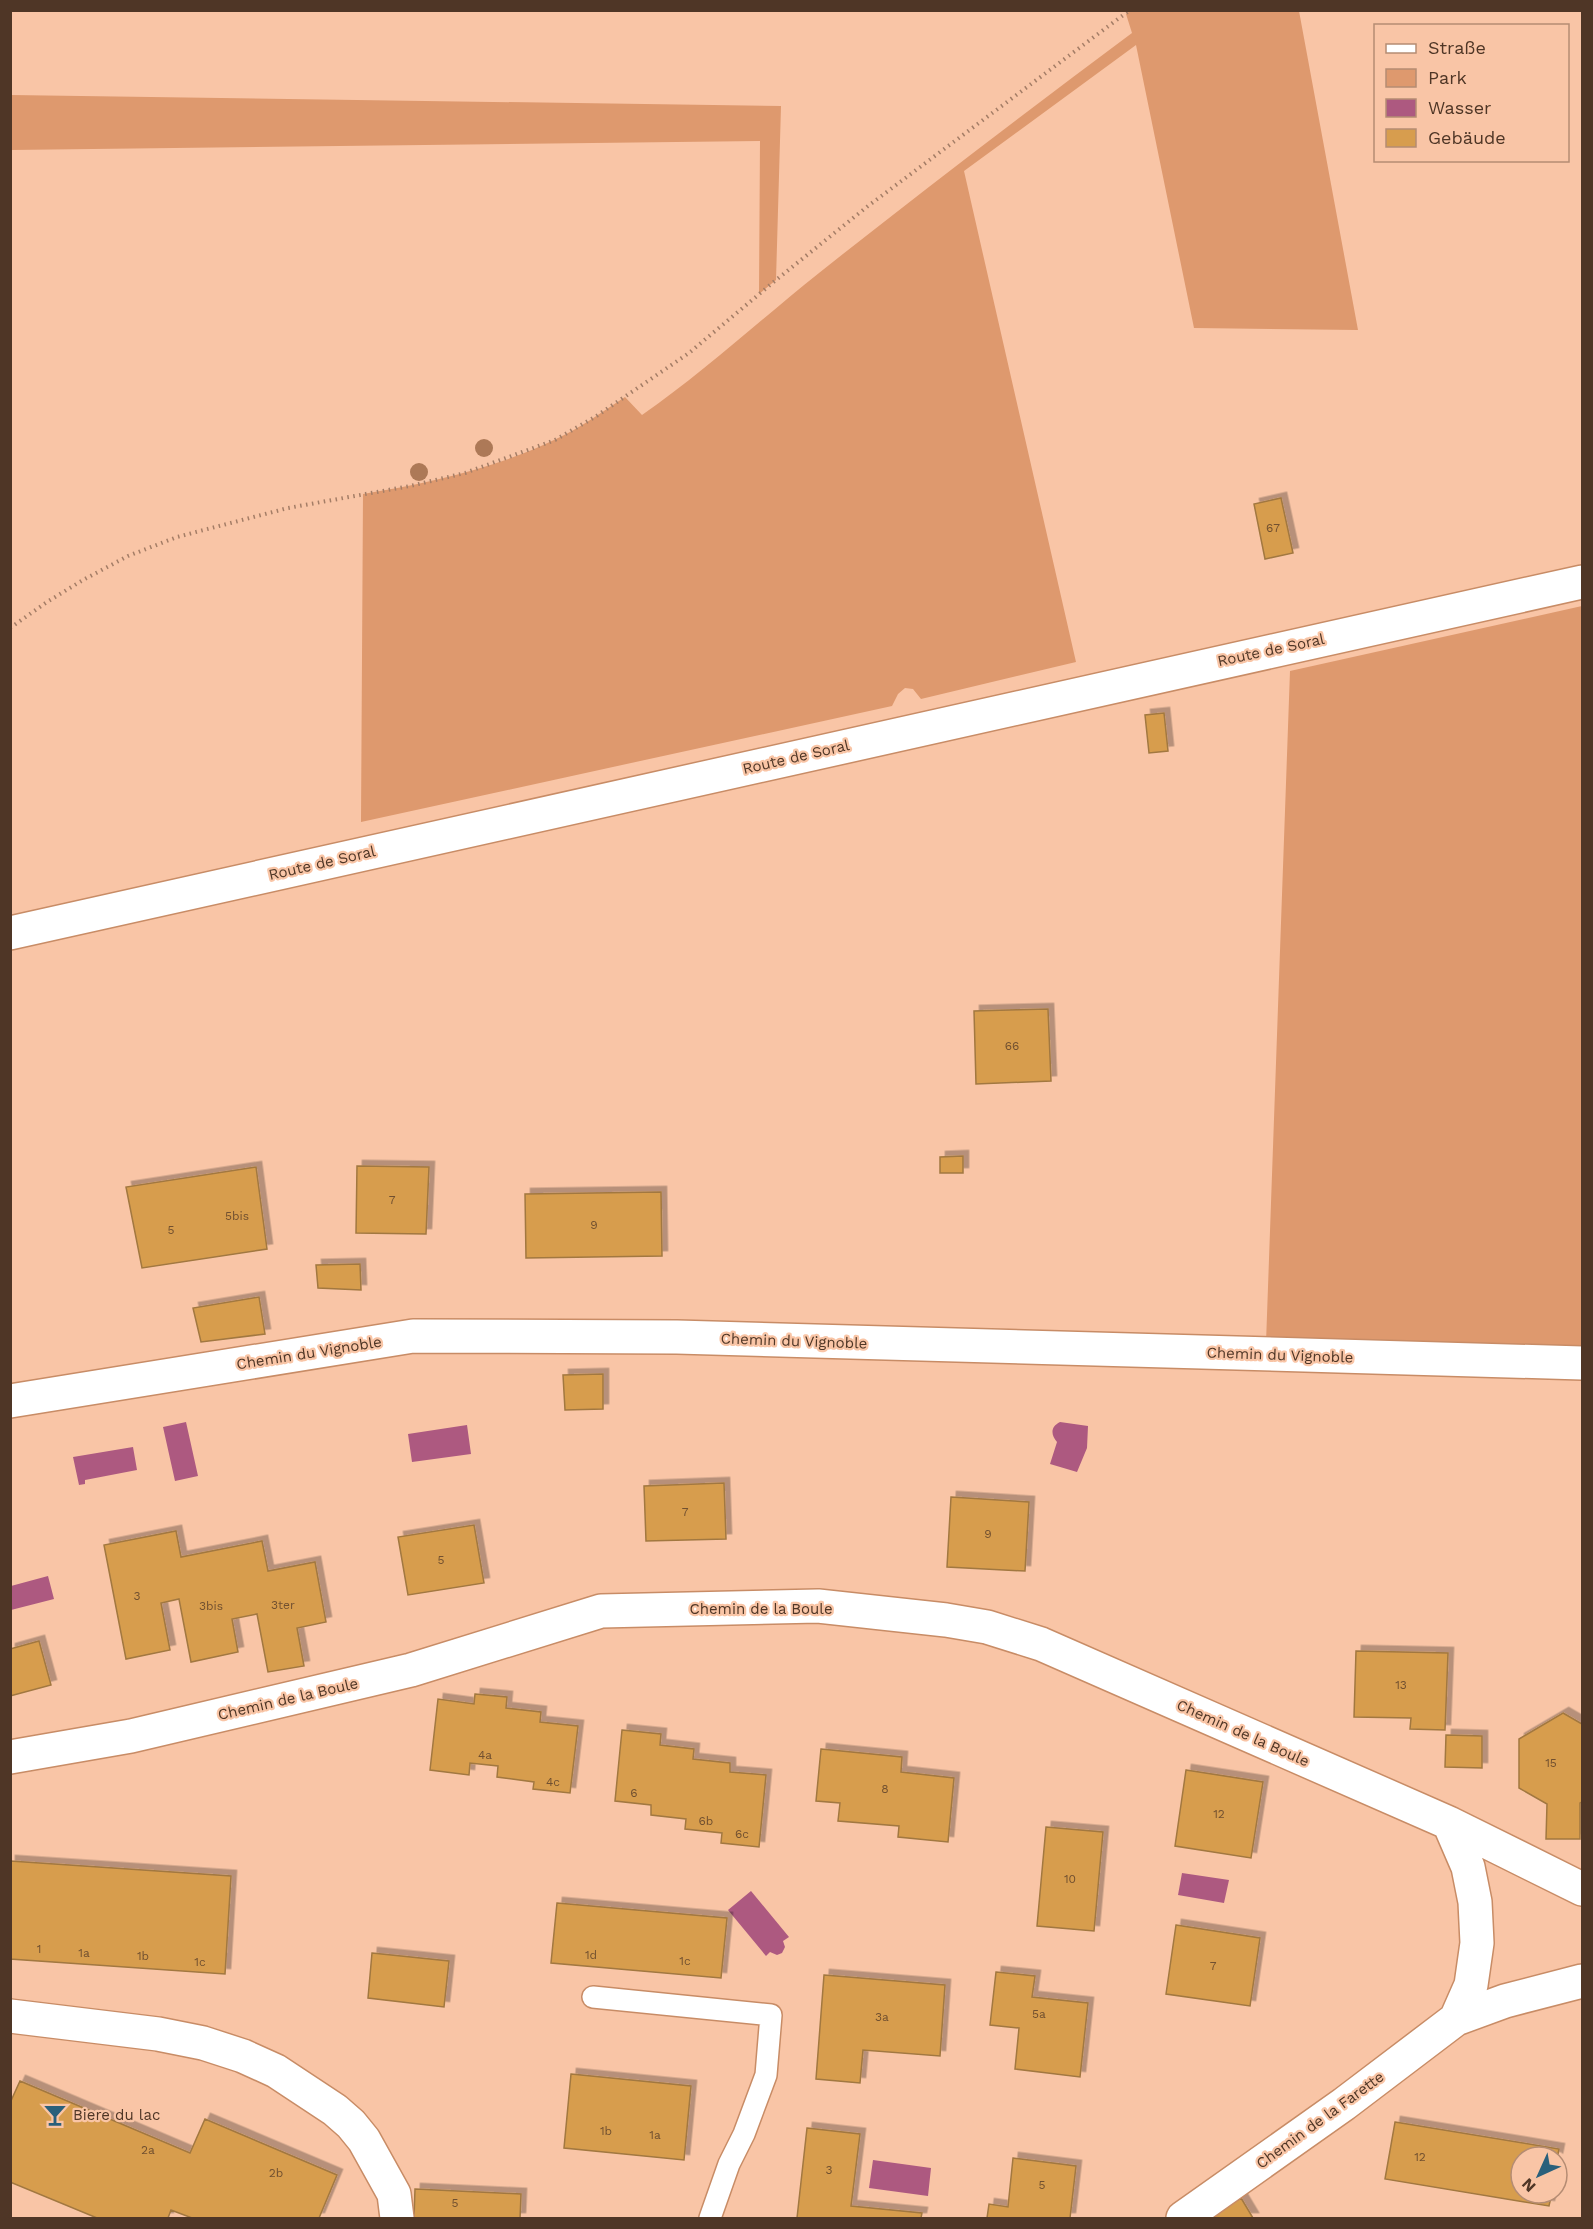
<svg xmlns="http://www.w3.org/2000/svg" width="1593" height="2229" viewBox="0 0 1593 2229" font-family="'Work Sans',sans-serif">
<defs>
<filter id="shadow"><feDropShadow dx="5.5" dy="-5.5" stdDeviation="0" flood-color="#0004"/></filter>
</defs>
<rect width="100%" height="100%" fill="#f9c5a6"/>
<path fill="#de996e" d="M1130,11H1299L1358,330L1194,328L1136,45L964,171L1076,662L921,699L913,689L905,688L898,694L892,706L361,822L363,494C428,483 494,469 554,440C579,429 602,412 625,397L642,415C704,372 760,320 819,273C922,191 1026,112 1132,33L1126,14Z
M11,95L781,106L776,280L759,294L760,141L11,150Z
M1582,606V1352L1266,1343L1290,671Z"/>
<path fill="#ad5980" d="M186,1422L198,1476L175,1481L163,1427Z
M1060,1422L1088,1426L1087,1448L1077,1472L1050,1464L1057,1442C1051,1435 1050,1427 1060,1422Z
M467,1425L471,1454L412,1462L408,1434Z
M133,1447L137,1470L85,1480V1484L79,1485L73,1457Z
M48,1576L54,1599L11,1610V1586Z
M1182,1873L1229,1880L1224,1903L1178,1895Z
M751,1891L789,1937L783,1941L785,1947L782,1953L777,1955L770,1952L766,1956L728,1910Z
M873,2160L931,2168L928,2196L869,2188Z"/>
<path fill="#d79d4e" stroke="#a27840" stroke-width="1.5" filter="url(#shadow)" d="M1281,498L1293,553L1265,559L1254,504Z
M1164,713L1168,751L1149,753L1145,715Z
M1048,1009L1051,1081L976,1084L974,1011Z
M963,1156V1173H940V1157Z
M357,1166L429,1167L426,1234L356,1233Z
M256,1167L267,1249L142,1268L126,1187Z
M661,1192L662,1256L526,1258L525,1194Z
M360,1264L361,1290L318,1288L316,1265Z
M259,1297L265,1334L201,1342L193,1308Z
M603,1374V1409L565,1410L563,1375Z
M724,1483L726,1539L646,1541L644,1486Z
M951,1497L1029,1502L1025,1571L947,1567Z
M474,1525L484,1583L408,1595L398,1537Z
M176,1531L181,1557L262,1541L268,1571L315,1562L326,1622L297,1628L304,1666L268,1672L257,1614L232,1619L238,1652L191,1662L179,1599L161,1603L170,1650L126,1659L104,1545Z
M39,1641L51,1685L10,1696V1649Z
M1356,1651L1448,1653L1445,1730L1410,1729L1411,1718L1354,1717Z
M475,1694L507,1697L506,1708L541,1712L540,1722L578,1726L570,1793L533,1789L534,1782L497,1777L498,1766L470,1763L469,1775L430,1770L438,1699L474,1704Z
M1563,1713L1582,1724V1802L1580,1803V1839H1546L1547,1804L1519,1788V1739Z
M622,1730L661,1734L660,1745L694,1749L693,1759L730,1763V1772L766,1775L759,1847L721,1843L722,1833L685,1829L686,1819L651,1815V1805L615,1801Z
M1446,1735L1482,1736V1768L1445,1767Z
M821,1749L902,1757L901,1772L954,1778L948,1842L898,1837L899,1826L838,1821L840,1803L816,1801Z
M1186,1770L1263,1782L1251,1858L1175,1846Z
M1046,1827L1103,1832L1094,1931L1037,1926Z
M10,1861L231,1876L225,1974L10,1959Z
M557,1903L727,1918L721,1978L551,1963Z
M1176,1925L1260,1938L1250,2006L1166,1994Z
M372,1953L449,1961L444,2007L368,1998Z
M996,1972L1035,1976L1032,1997L1088,2003L1080,2077L1015,2069L1019,2028L990,2025Z
M824,1975L945,1985L940,2056L863,2050L860,2083L816,2079Z
M571,2074L691,2086L684,2160L564,2148Z
M20,2081L190,2153L205,2119L337,2175L319,2218H192L171,2210L168,2218H97L10,2182V2103Z
M1395,2122L1559,2149L1557,2159V2157H1521V2193H1552L1549,2206L1385,2179Z
M807,2128L860,2134L851,2206L922,2213L921,2218H797Z
M1013,2158L1076,2166L1070,2218H987L989,2204L1008,2207Z
M415,2189L521,2194L520,2218H414Z
M1241,2198L1253,2218H1206Z"/>
<g fill="none" stroke-linecap="round" stroke-linejoin="round">
<g stroke="#c88c66" stroke-width="24">
<path id="service" d="M593,1997L771,2015L766,2075L744,2134L729,2164L710,2218"/>
</g>
<g stroke="#c88c66" stroke-width="36">
<path id="minor" d="M10,1401L413,1336L677,1337L1582,1363
M10,1757L131,1736L411,1670L601,1611L818,1606L946,1620L987,1627L1041,1644L1449,1823L1582,1889
M1449,1823L1468,1867L1475,1902L1477,1943L1471,1985L1456,2019
M10,2016L158,2034L203,2043L243,2056L276,2071L335,2110L351,2124L364,2140L394,2194L397,2218
M1183,2218L1344,2104L1456,2019L1505,2001L1582,1981"/>
</g>
<g stroke="#c88c66" stroke-width="36">
<path id="tertiary" d="M10,933L1582,582"/>
</g>
<path stroke="#a47d66" stroke-width="4" stroke-dasharray="1.5 4.5" stroke-linecap="butt" d="M10,628L47,602L83,580L128,556L177,537L288,508L410,486L465,473L555,440L595,417L689,353L776,280L868,206L1130,10"/>
<use href="#service" stroke="#fff" stroke-width="21"/>
<use href="#minor" stroke="#fff" stroke-width="33"/>
<use href="#tertiary" stroke="#fff" stroke-width="33"/>
</g>
<g fill="#ad7957">
<circle cx="484" cy="448" r="9"/>
<circle cx="419" cy="472" r="9"/>
</g>
<defs>
<g id="bar-bare" transform="scale(1.8)"><path d="M-6-5H6L.8 .8V4.5H3.5V6h-7V4.5H-.8V.8Z" fill="#2a607b" stroke="#f9c5a6" stroke-width="2.5" paint-order="stroke"/></g>
</defs>
<g fill-rule="evenodd">
<use href="#bar-bare" x="55" y="2115"/>
</g>
<g text-anchor="middle" dominant-baseline="central" stroke-width="4.5" stroke-linejoin="round" paint-order="stroke">
<g font-size="12" fill="#715030">
<text x="1273" y="528">67</text>
<text x="1012" y="1046">66</text>
<text x="392" y="1200">7</text>
<text x="237" y="1216">5bis</text>
<text x="594" y="1225">9</text>
<text x="171" y="1230">5</text>
<text x="685" y="1512">7</text>
<text x="988" y="1534">9</text>
<text x="441" y="1560">5</text>
<text x="137" y="1596">3</text>
<text x="283" y="1605">3ter</text>
<text x="211" y="1606">3bis</text>
<text x="1401" y="1685">13</text>
<text x="485" y="1755">4a</text>
<text x="1551" y="1763">15</text>
<text x="553" y="1782">4c</text>
<text x="885" y="1789">8</text>
<text x="634" y="1793">6</text>
<text x="1219" y="1814">12</text>
<text x="706" y="1821">6b</text>
<text x="742" y="1834">6c</text>
<text x="1070" y="1879">10</text>
<text x="39" y="1949">1</text>
<text x="84" y="1953">1a</text>
<text x="591" y="1955">1d</text>
<text x="143" y="1956">1b</text>
<text x="685" y="1961">1c</text>
<text x="200" y="1962">1c</text>
<text x="1213" y="1966">7</text>
<text x="1039" y="2014">5a</text>
<text x="882" y="2017">3a</text>
<text x="606" y="2131">1b</text>
<text x="655" y="2135">1a</text>
<text x="148" y="2150">2a</text>
<text x="1420" y="2157">12</text>
<text x="829" y="2170">3</text>
<text x="276" y="2173">2b</text>
<text x="1042" y="2185">5</text>
<text x="455" y="2203">5</text>
</g>
<g font-size="15" fill="#4f3626" stroke="#f9c5a6">
<text transform="translate(1271 650) rotate(-12)">Route de Soral</text>
<text transform="translate(796 757) rotate(-13)">Route de Soral</text>
<text transform="translate(322 863) rotate(-13)">Route de Soral</text>
<text transform="translate(794 1341) rotate(2)">Chemin du Vignoble</text>
<text transform="translate(309 1353) rotate(-9)">Chemin du Vignoble</text>
<text transform="translate(1280 1355) rotate(2)">Chemin du Vignoble</text>
<text x="761" y="1609">Chemin de la Boule</text>
<text transform="translate(288 1699) rotate(-13)">Chemin de la Boule</text>
<text transform="translate(1243 1733) rotate(24)">Chemin de la Boule</text>
<text transform="translate(1320 2120) rotate(-36)">Chemin de la Farette</text>
</g>
<g font-size="15" fill="#4f3626" stroke="#f9c5a6" text-anchor="start">
<text x="73" y="2115">Biere du lac</text>
</g>
</g>
<rect width="1593" height="2229" fill="none" stroke="#4f3626" stroke-width="24"/>
<rect x="1374" y="24" width="195" height="138" fill="#f9c5a6" stroke="#b58c73" stroke-width="1.5"/>
<rect x="1386" y="44" width="30" height="9" fill="#ffffff" stroke="#b58c73" stroke-width="1.5"/>
<text x="1428" y="54" font-size="18" fill="#4f3626">Straße</text>
<rect x="1386" y="69" width="30" height="18" fill="#de996e" stroke="#b58c73" stroke-width="1.5"/>
<text x="1428" y="84" font-size="18" fill="#4f3626">Park</text>
<rect x="1386" y="99" width="30" height="18" fill="#ad5980" stroke="#b58c73" stroke-width="1.5"/>
<text x="1428" y="114" font-size="18" fill="#4f3626">Wasser</text>
<rect x="1386" y="129" width="30" height="18" fill="#d79d4e" stroke="#b58c73" stroke-width="1.5"/>
<text x="1428" y="144" font-size="18" fill="#4f3626">Gebäude</text>
<g transform="translate(1539 2175) rotate(225)"><circle r="28" fill="#f9c5a6" stroke="#b58c73" stroke-width="1.5"/>
<path d="M0-4.5L10 22L0 15L-10 22Z" fill="#2a607b"/>
<text y="-9" font-size="16" font-weight="bold" text-anchor="middle" fill="#4f3626">N</text>
</g>
</svg>
